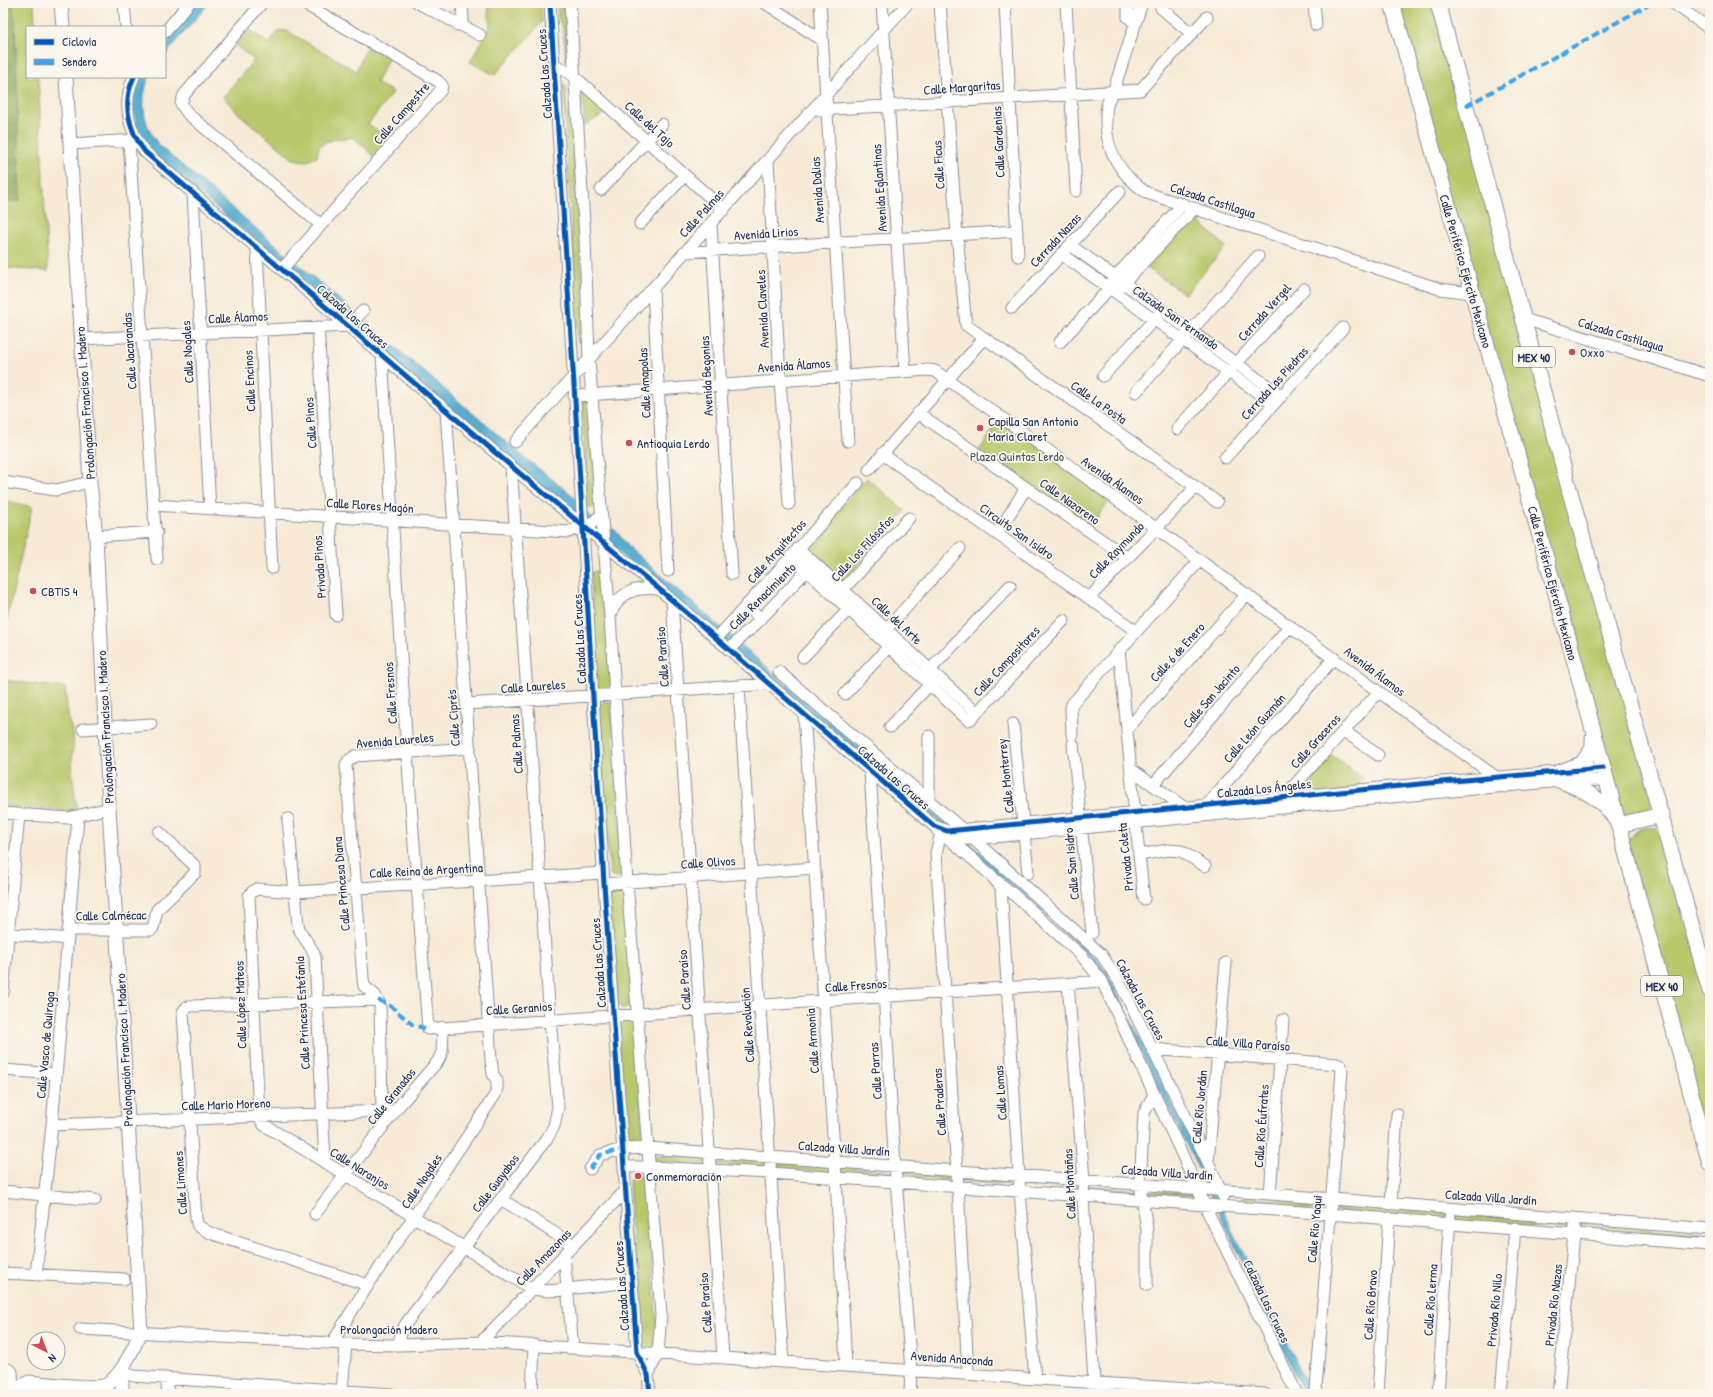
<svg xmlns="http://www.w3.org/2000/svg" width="1713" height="1397" viewBox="0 0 1713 1397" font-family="'Patrick Hand',sans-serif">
<rect width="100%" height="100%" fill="#fbf7ec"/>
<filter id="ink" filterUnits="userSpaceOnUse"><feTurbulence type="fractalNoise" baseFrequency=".025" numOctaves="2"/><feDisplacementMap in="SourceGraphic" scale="8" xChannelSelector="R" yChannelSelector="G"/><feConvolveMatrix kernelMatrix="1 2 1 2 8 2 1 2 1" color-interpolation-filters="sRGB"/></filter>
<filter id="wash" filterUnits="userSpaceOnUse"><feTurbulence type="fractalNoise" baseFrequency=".012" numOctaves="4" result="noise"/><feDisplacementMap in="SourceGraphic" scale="16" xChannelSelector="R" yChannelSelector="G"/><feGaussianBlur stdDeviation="0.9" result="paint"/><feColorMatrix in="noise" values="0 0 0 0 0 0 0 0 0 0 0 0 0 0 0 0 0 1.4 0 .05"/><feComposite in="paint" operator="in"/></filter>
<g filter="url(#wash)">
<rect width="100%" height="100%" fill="#f7ead6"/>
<path fill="#b8c86a" stroke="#6a7c64" d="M3,3H34L35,27H27V77H38L48,271L3,268Z
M488,3H541L542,22L495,75L470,62L490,26Z
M557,3H565L569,60H566L563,28L558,18Z
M1395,3H1437L1656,799L1648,810L1638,817L1620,813Z
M249,29L269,44L279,30L287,31L356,71L367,47L388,58L376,83L393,92L368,124L392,141L377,159L353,137L342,139L337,138L330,141H327L319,147L317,157L307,161L293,159L238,113L223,97L254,60L235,45Z
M563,85L566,86L567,113L572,125L586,339L585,342H578Z
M582,90L609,111L585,125Z
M1194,217L1226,247L1185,294L1144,266L1181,226Z
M582,401H590L595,506L588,508Z
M1000,420L1111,498L1088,530L978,452Z
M867,478L905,511L842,583L804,549Z
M3,500L32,507L6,623L3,622Z
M596,571L602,574L612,684C606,691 601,691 595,685L591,573Z
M3,680L65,688L69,722C77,737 72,746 72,761C72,778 75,795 77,812L3,806Z
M605,701L611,702L623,875C618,878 614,878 610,874L597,709L599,705Z
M1327,752L1363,778L1353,792L1286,799Z
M1643,828H1658L1710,996V1172L1627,842L1637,830Z
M616,887H621L625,890L632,1002L624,1009L621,1008L618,1003L609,899V895Z
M627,1017L631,1018L635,1022L643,1137L636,1144L631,1143L626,1136L617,1028L621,1021Z
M655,1155L844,1167L1194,1194L1192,1196L655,1161L653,1158Z
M634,1176H638L645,1179L658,1333L654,1347L651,1350L643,1349L640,1343L629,1183L630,1179Z
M1244,1196L1701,1233L1703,1237L1701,1239L1244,1204L1242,1201Z"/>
<path fill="#92ac5e" stroke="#566e5e" d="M3,3H12L15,21L20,201H3Z"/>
<path fill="#52aed0" stroke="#366e97" d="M194,3H209L165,55V37Z
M136,77H149C139,100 143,130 162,148L525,458L572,495L590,516L616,531L627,546L1058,920L1096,957L1112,982L1211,1181L1216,1195L1312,1394H1304L1211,1195L1107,983C1101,975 1096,965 1090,958C1049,913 997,879 955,836L629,563L588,520L559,501L517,466L290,269L165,165C137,137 128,116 136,77Z"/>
</g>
<g filter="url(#ink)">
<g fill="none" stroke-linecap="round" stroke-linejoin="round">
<g stroke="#898c9a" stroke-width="13">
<path id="minor" d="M124,3L126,27
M262,3L184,95L181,104L188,114L321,225
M418,3L480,35
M550,3L583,528L604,884L637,1352L648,1375L650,1394
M570,3L585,239L589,360L610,617L627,882L661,1315L658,1353L648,1375
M765,3L822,40
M820,3L848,441
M882,3L905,371
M940,3L957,235L966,325L1217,502
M1005,3L1018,256
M1066,3L1076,191
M1128,3V17L1135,23
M1142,3L1113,92C1106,103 1106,108 1106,121C1106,151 1121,176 1147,193L1440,289L1471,293
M1314,3L1316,25
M1673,3L1710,29
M1161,8L1192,34
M458,25L463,18L462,3
M165,32L189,3
M554,64L574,76L724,210
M134,77C122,102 128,130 145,152L511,466L659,589L934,826L947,831L1430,783L1603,768
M819,110L1140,90L1207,17
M129,140L157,559
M70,144L135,140
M768,160L780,380L789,504
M601,190L662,124
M193,194L210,509
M640,224L685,175
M711,224L732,574
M1070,245L1282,396
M257,248L272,568
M685,252L1017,231
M1061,254L1274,404
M282,269L441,90L442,85L438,81L303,3
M1119,288L1195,208
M653,289L668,571
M1012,308L1120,191
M1524,319L1710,376
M318,327L336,615
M81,339L348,326L363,311
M1060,342L1106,292L1108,285L1115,277L1183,204
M382,355L407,752L428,1029L1102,981
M1103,376L1159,314
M1136,392L1258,256
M574,396L928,370L935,371C1125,502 1308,642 1496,777L1505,787
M918,413L1128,558
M1177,429L1304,289
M515,442L908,3
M883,453L888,458L1136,631
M1225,458L1343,328
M869,470L984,338
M3,482L56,490L90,482
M154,505L568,532L591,524L601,515
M997,534L1026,488
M96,536L157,532
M798,548L977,713
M791,556L968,720L971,719L1064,620
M839,594L909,518
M1089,598L1196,487
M672,601L723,1357
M746,605L761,619
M611,614C619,591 636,587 659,589
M882,634L960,548
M716,639L858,483
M729,650L745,633L751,629L811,566
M1119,650C1128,733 1134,816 1144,899
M803,657L853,605
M779,672L962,829L1101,954L1120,983L1208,1162L1223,1196
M925,675L1010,586
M739,687L783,1361
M845,694L893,642
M467,704L769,684
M804,714L836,1178L846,1365
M1013,724L1028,873
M890,727L934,680
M1128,728L1247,594
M83,729L151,724
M1344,731L1378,755
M1072,735L1071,708L1072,704L1200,560
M929,736V801
M1073,744L1092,933
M1132,770L1185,808
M870,771L895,1166L911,1370L910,1394
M1153,785L1290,626
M1281,800L1378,693
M1205,807L1334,658
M3,813L68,818L109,808
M288,819L298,925C301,938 311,943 315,957L325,1163
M942,829L936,853L958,1187L968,1373
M937,830L948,839H974L1431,793L1561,781L1606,780
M947,837L991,875L1001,887L1020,1191L1035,1378
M1139,855L1168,850L1181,851L1205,866
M603,873L295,892L257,889L252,892L249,896L259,1117L264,1125L532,1289L548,1291L632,1282
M997,881L1011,892L1081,955L1102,981L1198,1189L1204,1204L1297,1394
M604,884L814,868
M68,930H151L153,928L157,910L195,873V866L159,832
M3,933L68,939
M1068,984L1084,1180L1083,1196L1094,1382
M3,993L19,814
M1152,1049L1337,1064L1341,1066L1342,1071L1316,1388L1318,1394
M3,1070L56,1074
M382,1111L380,1005L375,995L364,986L363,978L346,765L348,761L355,756L470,748
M52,1125L382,1111H394L399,1106
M1208,1161L1226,963
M624,1167H649L771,1173L1329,1214L1710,1245
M590,1169L600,1155L623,1149L648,1148L1270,1194L1710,1229
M3,1191L95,1200
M1270,1194L1283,1020
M501,1199L573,1245
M1391,1203L1397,1114
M315,1214L399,1106L438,1061L442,1052L443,1027
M564,1255L573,1348
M3,1273L124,1279
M36,1275L52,1125L78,817
M368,1285L210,1233L198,1226L196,1219L183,1012L186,1008L191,1006L378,1000
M1147,1285V1230L1140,1184L1144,1113L1154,1094
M80,1329L346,1344L399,1345L481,1342L1265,1394
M481,1342L625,1191
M332,1343L368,1285L495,1095L497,1088V1081L493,1074L491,1060L446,411
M399,1345L401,1332L407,1322L548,1137L554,1126L558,1107L550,1019L511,466
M3,1369H8L12,1372L13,1387
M120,1371L134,1376L391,1394
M166,1378L168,1394
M342,1391L346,1344
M532,1394L534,1345
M1378,1394L1389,1218
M1438,1394L1450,1217
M1501,1394L1515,1228
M1558,1394L1575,1225"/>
</g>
<g stroke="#898c9a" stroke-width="15">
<path id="major" d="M61,3L63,27
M120,1371L122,1379V1394
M21,1387L29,1382C44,1383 95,1390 106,1385C122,1376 133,1348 141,1332L109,808L96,536L90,482L66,77
M13,1394V1387H21L30,1392L45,1394"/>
</g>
<g stroke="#898c9a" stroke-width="17">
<path id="highway" d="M1392,3L1568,637L1710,1164
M1438,3L1573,503L1710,991
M1560,772L1582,764L1593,748V738
M1561,781C1581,788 1604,799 1615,819
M1618,825L1662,815"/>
</g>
<use href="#minor" stroke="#fff" stroke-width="11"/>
<use href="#major" stroke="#fff" stroke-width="13"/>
<use href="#highway" stroke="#fff" stroke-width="15"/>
<path stroke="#3da3ed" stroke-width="4" stroke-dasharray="8 4" stroke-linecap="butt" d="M1466,106L1652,3
M378,1000L392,1007L413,1025L428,1029
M590,1169L600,1155L623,1149"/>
<g stroke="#fbf7ec" stroke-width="8">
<path id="cycleway" d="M550,3L583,528L604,884L637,1352L648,1375L650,1394
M134,77C122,102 128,130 145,152L511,466L659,589L934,826L947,831L1430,783L1603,768"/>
</g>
<use href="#cycleway" stroke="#0057b8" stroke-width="5"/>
</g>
</g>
<g fill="#d1495b" stroke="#fbf7ec" stroke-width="1.5">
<circle cx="1572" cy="352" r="4"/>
<circle cx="980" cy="428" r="4"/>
<circle cx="629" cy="443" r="4"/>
<circle cx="33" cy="591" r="4"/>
<circle cx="638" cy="1176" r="4"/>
</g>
<g text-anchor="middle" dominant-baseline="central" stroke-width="3.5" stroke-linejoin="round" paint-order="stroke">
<g fill="#fbf7ec" stroke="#5e6b89" stroke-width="1">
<rect x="1513" y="347" width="42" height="20" rx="3"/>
<rect x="1641" y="976" width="42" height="20" rx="3"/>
</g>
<g font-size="12" font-weight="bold" fill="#1b2f5e">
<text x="1534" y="357">MEX 40</text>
<text x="1662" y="986">MEX 40</text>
</g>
<g font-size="13" fill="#1b2f5e" stroke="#fbf7ec">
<text transform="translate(544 74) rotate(-94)">Calzada Las Cruces</text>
<text transform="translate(962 87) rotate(-4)">Calle Margaritas</text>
<text transform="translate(401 113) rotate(-49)">Calle Campestre</text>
<text transform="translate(650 124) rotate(42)">Calle del Tajo</text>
<text transform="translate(998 142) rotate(-93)">Calle Gardenias</text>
<text transform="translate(938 165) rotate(-94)">Calle Ficus</text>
<text transform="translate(879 188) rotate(-94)">Avenida Eglantinas</text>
<text transform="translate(817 190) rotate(-94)">Avenida Dalias</text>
<text transform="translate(1213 200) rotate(18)">Calzada Castilagua</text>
<text transform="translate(701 213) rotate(-48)">Calle Palmas</text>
<text transform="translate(766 233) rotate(-4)">Avenida Lirios</text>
<text transform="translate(1055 240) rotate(-47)">Cerrada Nazas</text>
<text transform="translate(1466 271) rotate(74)">Calle Periférico Ejército Mexicano</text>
<text transform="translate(762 309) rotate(-93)">Avenida Claveles</text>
<text transform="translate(1264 312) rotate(-48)">Cerrada Vergel</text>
<text transform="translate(353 316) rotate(41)">Calzada Las Cruces</text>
<text transform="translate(238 317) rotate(-3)">Calle Álamos</text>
<text transform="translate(1176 317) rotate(35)">Calzada San Fernando</text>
<text transform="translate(1621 334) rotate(17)">Calzada Castilagua</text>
<text transform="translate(129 351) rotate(-94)">Calle Jacarandas</text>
<text transform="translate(187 352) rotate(-93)">Calle Nogales</text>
<text transform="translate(794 365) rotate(-4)">Avenida Álamos</text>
<text transform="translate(706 376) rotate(-93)">Avenida Begonias</text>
<text transform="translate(249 381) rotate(-93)">Calle Encinos</text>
<text transform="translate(644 383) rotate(-93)">Calle Amapolas</text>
<text transform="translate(1274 383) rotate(-48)">Cerrada Las Piedras</text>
<text transform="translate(1099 402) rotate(35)">Calle La Posta</text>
<text transform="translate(85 403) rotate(-94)">Prolongación Francisco I. Madero</text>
<text transform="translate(310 423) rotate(-94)">Calle Pinos</text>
<text transform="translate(1113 480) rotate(35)">Avenida Álamos</text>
<text transform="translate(1070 501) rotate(35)">Calle Nazareno</text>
<text transform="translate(370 505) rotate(4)">Calle Flores Magón</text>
<text transform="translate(1017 531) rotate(35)">Circuito San Isidro</text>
<text transform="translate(862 548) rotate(-47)">Calle Los Filósofos</text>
<text transform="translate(1116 550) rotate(-46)">Calle Raymundo</text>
<text transform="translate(776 551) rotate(-48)">Calle Arquitectos</text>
<text transform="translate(319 567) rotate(-94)">Privada Pinos</text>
<text transform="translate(1553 583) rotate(75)">Calle Periférico Ejército Mexicano</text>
<text transform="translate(762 596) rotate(-45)">Calle Renacimiento</text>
<text transform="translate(897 620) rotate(43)">Calle del Arte</text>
<text transform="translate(579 639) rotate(-93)">Calzada Las Cruces</text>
<text transform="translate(1177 652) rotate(-48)">Calle 6 de Enero</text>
<text transform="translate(662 657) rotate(-94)">Calle Paraíso</text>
<text transform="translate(1006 661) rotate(-47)">Calle Compositores</text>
<text transform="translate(1375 671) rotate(37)">Avenida Álamos</text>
<text transform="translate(533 686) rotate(-4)">Calle Laureles</text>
<text transform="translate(390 693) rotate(-94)">Calle Fresnos</text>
<text transform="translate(1211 696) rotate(-49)">Calle San Jacinto</text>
<text transform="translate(453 718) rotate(-94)">Calle Ciprés</text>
<text transform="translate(105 727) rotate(-93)">Prolongación Francisco I. Madero</text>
<text transform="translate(1254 728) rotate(-49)">Calle León Guzmán</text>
<text transform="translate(395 740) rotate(-5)">Avenida Laureles</text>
<text transform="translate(1315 741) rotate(-48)">Calle Graceros</text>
<text transform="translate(516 744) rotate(-94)">Calle Palmas</text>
<text transform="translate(1005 776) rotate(-96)">Calle Monterrey</text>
<text transform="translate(894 777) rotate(41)">Calzada Las Cruces</text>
<text transform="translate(1264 788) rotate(-6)">Calzada Los Ángeles</text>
<text transform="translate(1125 857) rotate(-96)">Privada Coleta</text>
<text transform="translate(708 862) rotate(-4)">Calle Olivos</text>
<text transform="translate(1071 864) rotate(-95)">Calle San Isidro</text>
<text transform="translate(426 870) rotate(-3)">Calle Reina de Argentina</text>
<text transform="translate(341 884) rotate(-95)">Calle Princesa Diana</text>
<text transform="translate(111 915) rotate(-1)">Calle Calmécac</text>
<text transform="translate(598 963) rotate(-94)">Calzada Las Cruces</text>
<text transform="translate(684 980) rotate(-94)">Calle Paraíso</text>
<text transform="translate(856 985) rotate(-4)">Calle Fresnos</text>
<text transform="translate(1141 999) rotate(62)">Calzada Las Cruces</text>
<text transform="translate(240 1005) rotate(-92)">Calle López Mateos</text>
<text transform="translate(519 1008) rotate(-4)">Calle Geranios</text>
<text transform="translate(302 1013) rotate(-93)">Calle Princesa Estefanía</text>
<text transform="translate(747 1025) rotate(-94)">Calle Revolución</text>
<text transform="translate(812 1041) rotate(-94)">Calle Armonía</text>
<text transform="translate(1248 1043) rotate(4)">Calle Villa Paraíso</text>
<text transform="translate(45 1045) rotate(-85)">Calle Vasco de Quiroga</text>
<text transform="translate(124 1050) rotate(-93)">Prolongación Francisco I. Madero</text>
<text transform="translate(875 1071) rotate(-94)">Calle Parras</text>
<text transform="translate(1000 1093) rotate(-94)">Calle Lomas</text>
<text transform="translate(391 1096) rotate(-51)">Calle Granados</text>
<text transform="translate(939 1102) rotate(-94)">Calle Praderas</text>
<text transform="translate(226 1104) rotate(-2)">Calle Mario Moreno</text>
<text transform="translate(1199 1107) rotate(-85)">Calle Río Jordán</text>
<text transform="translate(1261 1126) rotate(-86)">Calle Río Éufrates</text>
<text transform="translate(844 1148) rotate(4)">Calzada Villa Jardín</text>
<text transform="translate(360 1168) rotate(32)">Calle Naranjos</text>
<text transform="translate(1167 1172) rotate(4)">Calzada Villa Jardín</text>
<text transform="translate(421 1181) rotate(-56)">Calle Nogales</text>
<text transform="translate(180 1183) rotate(-94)">Calle Limones</text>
<text transform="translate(495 1183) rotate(-53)">Calle Guayabos</text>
<text transform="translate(1069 1184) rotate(-93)">Calle Montañas</text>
<text transform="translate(1491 1197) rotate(4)">Calzada Villa Jardín</text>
<text transform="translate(1314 1229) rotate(-85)">Calle Río Yaqui</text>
<text transform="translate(543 1257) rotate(-46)">Calle Amazonas</text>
<text transform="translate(621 1286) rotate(-94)">Calzada Las Cruces</text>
<text transform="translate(1430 1300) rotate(-86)">Calle Río Lerma</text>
<text transform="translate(1267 1301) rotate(64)">Calzada Las Cruces</text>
<text transform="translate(705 1303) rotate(-94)">Calle Paraíso</text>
<text transform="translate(1370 1305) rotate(-86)">Calle Río Bravo</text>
<text transform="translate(1553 1305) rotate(-84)">Privada Río Nazas</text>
<text transform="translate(1494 1310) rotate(-85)">Privada Río Nilo</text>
<text x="389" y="1329">Prolongación Madero</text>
<text transform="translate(952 1358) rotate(4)">Avenida Anaconda</text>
</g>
<g font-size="13" fill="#1b2f5e" stroke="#fbf7ec" text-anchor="start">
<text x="1580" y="352">Oxxo</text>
<text x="988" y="421">Capilla San Antonio<tspan x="988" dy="15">María Claret</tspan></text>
<text x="637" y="443">Antioquia Lerdo</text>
<text x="41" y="591">CBTIS 4</text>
<text x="646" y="1176">Conmemoración</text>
</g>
<g font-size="13" fill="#425561" stroke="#fbf7ec">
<text x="1017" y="456">Plaza Quintas Lerdo</text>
</g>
</g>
<rect width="1713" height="1397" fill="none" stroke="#fbf7ec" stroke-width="16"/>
<rect x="26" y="26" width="140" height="52" fill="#fbf7ec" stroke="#a1a7b3"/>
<rect x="34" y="39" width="20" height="6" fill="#0057b8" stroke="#a1a7b3"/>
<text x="62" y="46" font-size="12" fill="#1b2f5e">Ciclovía</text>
<rect x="34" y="59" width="20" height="6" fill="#3da3ed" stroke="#a1a7b3"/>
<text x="62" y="66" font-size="12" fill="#1b2f5e">Sendero</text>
<g transform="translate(46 1351) rotate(138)"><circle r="19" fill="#fbf7ec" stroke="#a1a7b3"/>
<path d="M0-3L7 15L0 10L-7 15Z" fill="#d1495b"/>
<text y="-6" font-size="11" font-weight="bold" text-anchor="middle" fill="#1b2f5e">N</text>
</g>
</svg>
